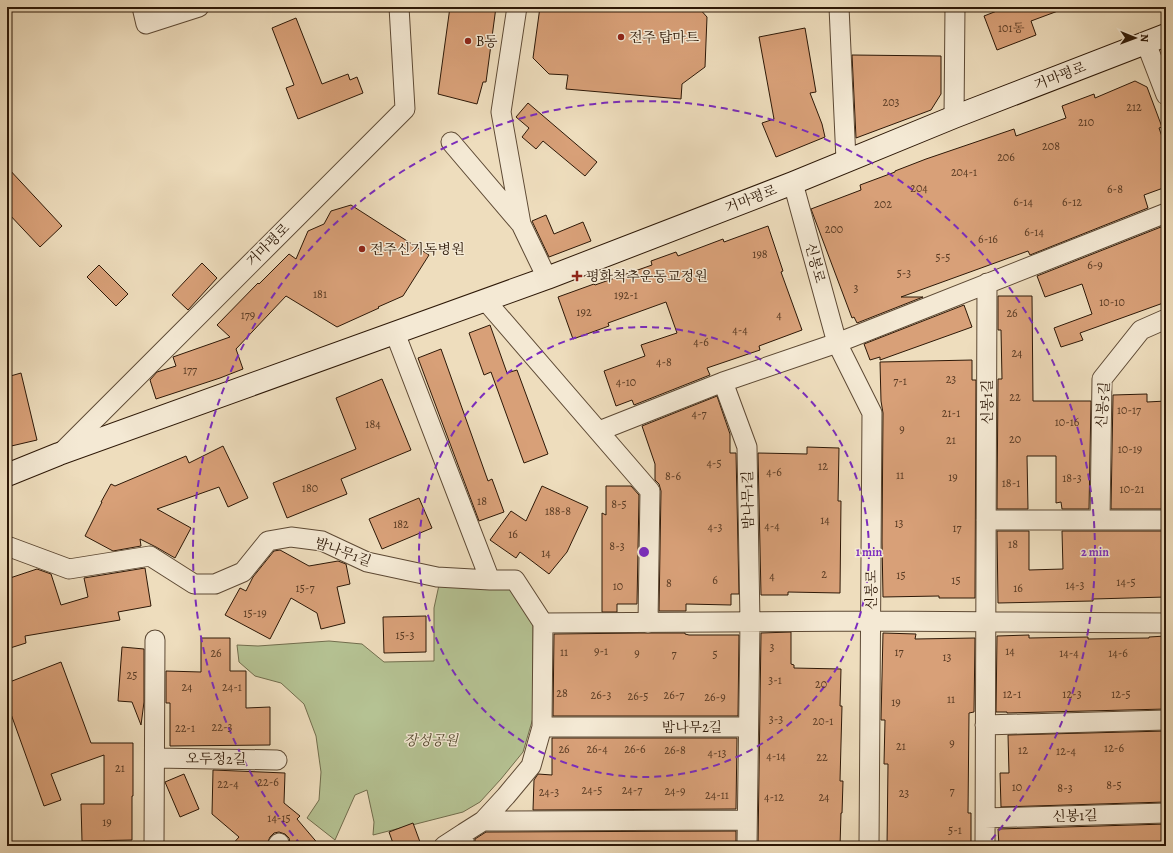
<svg xmlns="http://www.w3.org/2000/svg" width="1173" height="853" viewBox="0 0 1173 853" font-family="Alegreya,'Noto Serif KR',serif">
<rect width="100%" height="100%" fill="#eeddbd"/>
<filter id="stains"><feTurbulence type="fractalNoise" baseFrequency=".005" numOctaves="4"/><feColorMatrix values="0 0 0 0 .2 0 0 0 0 .09 0 0 0 0 .02 0 0 0 .5 -.17"/></filter>
<radialGradient id="worn" r=".72"><stop offset=".6" stop-color="#630" stop-opacity="0"/><stop offset="1" stop-color="#630" stop-opacity=".3"/></radialGradient>
<path fill="#b5c293" stroke="#716d4d" d="M439,585L509,587L533,625V718L523,752L501,779L480,802L463,812L373,835L374,822L367,790L355,795L335,840L307,818L319,800L321,772L316,736L304,704L281,683L255,676L239,662L237,645L258,646L329,641L362,644L384,662L434,661V608Z"/>
<path fill="#d8a078" stroke="#2d1807" d="M450,7H496L486,82H483L477,104L438,94Z
M540,7H698L707,17L705,67L682,84L681,99L566,89L568,75L549,74L533,58Z
M1007,7H1065L1066,8L1031,21L1036,35L997,50L984,16Z
M296,18L322,84L348,74L350,80L357,77L363,93L298,119L286,88L294,85L272,28Z
M805,28L816,92L810,93L822,124L825,137L776,157L762,123L774,119L759,37Z
M852,55L941,56V94L931,110L856,138Z
M1135,81L1147,87L1162,127L1159,128L1166,148V187L1144,195L1148,208L1030,255L1028,251L901,297H923L857,323L854,317L852,318L811,209L861,190L860,185L895,172V171L926,159L1014,129L1016,136L1066,118L1062,106L1094,94L1095,98Z
M528,103L597,162L585,176L543,141L536,149L522,137L529,128L516,117Z
M7,167L62,226L40,247L7,212Z
M351,205L429,255L403,296L378,307L379,308L337,327L286,296L236,349L243,369L220,378L156,399L150,380L157,372L176,366L173,357L230,337L217,325L258,283L259,284L289,254L296,259L308,231L324,224L331,211Z
M546,215L554,234L583,222L591,241L549,257L532,221Z
M1166,225V302L1080,333L1083,340L1061,347L1054,328L1092,314L1082,284L1045,297L1037,276Z
M768,226L783,271L781,272L802,330L759,346L760,350L707,368L710,375L634,405L632,400L616,406L604,371L645,356L641,345L677,333L666,302L608,323L609,326L573,339L558,297L594,284L595,285L652,265L651,261L676,252L678,256L723,239L724,242Z
M202,263L217,278L188,310L172,295Z
M99,265L128,294L116,306L87,277Z
M998,296H1032L1033,401H1091L1089,509H1062L1061,502L1056,503V456H1027L1028,509H997L998,379H1002L1001,330H998Z
M964,305L972,327L880,360V357L870,360L864,344Z
M490,325L507,373L517,370L548,454L524,463L491,372L484,375L469,333Z
M441,349L488,481L492,479L504,512L479,521L418,358Z
M972,360V380H976L975,598H939V596L883,597L882,542L883,413L881,401L880,362Z
M21,373L37,440L7,447V377Z
M382,379L411,450L341,479L347,494L287,518L273,483L356,449L336,398Z
M1147,394V402L1166,401V509H1111L1113,395Z
M717,396L730,434V453H736L739,594H731V605L686,604V611H659L661,491L659,484L655,480V464L642,426Z
M223,446L248,498L228,507L219,487L157,509L191,528L175,558L156,547L140,539L141,546L113,551L85,536L102,502H101L111,484L115,486L186,456L189,463Z
M807,447L839,448L838,501H841L840,593L788,592V595H761L758,453L807,454Z
M542,486L588,507L567,552L549,574L520,552L516,558L490,540L511,511L526,521Z
M606,486H631L639,495L637,604H617V612H602V513L606,515Z
M419,498L432,528L382,549L369,519Z
M997,531H1029V570L1063,569L1062,531H1166V597L1093,599V601L998,603Z
M280,550L309,566L338,561L346,564L350,584L337,587L345,623L321,629L317,613L291,598L270,639L225,615L240,588L246,591L253,577L274,551Z
M145,568L151,606L118,612L120,620L25,636L26,643L7,649V579L37,569L51,574L61,605L88,597L84,578Z
M426,616V652L384,653L383,617Z
M791,632V664L794,665V668L841,669L840,706H842L840,781H843L842,813H841L840,846H758L761,633Z
M640,633H685V634L689,635H739L738,716H553L554,634Z
M883,633L916,634L915,639L975,638L974,712L969,713L968,813H971V846H887L888,764H884L885,720H881Z
M1029,635V638L1088,637V639L1149,638V637L1166,636V709L1007,713V712H996L997,636Z
M201,638H230V671H246V708L270,707V745L170,746V703H166V671L201,672Z
M122,647L144,649V702L141,725L132,702L118,701Z
M61,662L91,743H133V796H132V840L82,841L81,804H104V755L51,774L61,800L44,806L7,703V683Z
M1166,731V802L1001,807L1000,773H1009L1008,735Z
M552,738H737L736,809L533,810L534,780L538,774L552,775Z
M213,770L285,773L284,803L300,816L297,819L320,846H289L290,843L289,838L285,834L279,832L274,833L270,837L266,846H231L239,837L212,814Z
M184,774L199,809L180,817L165,782Z
M413,823L420,842L408,846H394L389,832Z
M1166,824V846H999L998,829Z
M736,831V846H475V839L486,832Z"/>
<g fill="none" stroke-linecap="round" stroke-linejoin="round">
<g stroke="#5d4934" stroke-width="21">
<path id="minor" d="M142,7L146,24L199,7
M517,7L501,112L521,224L547,278
M839,7L846,160
M1146,43L1166,95
M954,117L955,7
M451,142L520,223
M793,183L837,343L872,413L869,846
M485,300L650,491L648,623
M395,333L490,580H515L543,623L871,621L1166,623
M723,382L747,447L750,622L747,846
M599,431L723,382L837,343L1166,213
M61,453L405,109L399,7
M986,520H1166
M1100,520L1102,379L1141,330L1166,319
M7,546L69,569L150,556L194,584H215L243,572L268,541L291,537L322,541L367,562L437,577L490,580
M985,725L1166,720
M542,727H748
M155,758L277,760
M985,818L1166,813
M483,821L747,820
M154,846L155,640
M277,846L279,843
M444,846L464,833
M464,846V833L483,821L506,796L531,766L542,727L543,623
M985,846L987,283"/>
</g>
<g stroke="#2d1807" stroke-width="24">
<path id="secondary" d="M7,475L59,454L547,278L793,183L954,117L1166,35"/>
</g>
<use href="#minor" stroke="#f4e9d4" stroke-width="19"/>
<use href="#secondary" stroke="#f4e9d4" stroke-width="22"/>
</g>
<g fill="none" stroke="#7b2cbf" stroke-width="2" stroke-dasharray="7 5">
<circle cx="644" cy="552" r="225"/>
<path d="M301 845A451 451 0 1 1 987 845"/>
</g>
<g fill="#8f2418" stroke="#f4e9d4" stroke-width="1.5">
<circle cx="621" cy="37" r="4"/>
<circle cx="468" cy="41" r="4"/>
<circle cx="362" cy="249" r="4"/>
<path d="M575 270h4v4h4v4h-4v4h-4v-4h-4v-4h4z"/>
</g>
<g text-anchor="middle" dominant-baseline="central" stroke-width="3" stroke-linejoin="round" paint-order="stroke">
<g font-size="12" fill="#583a23">
<text x="1011" y="28">101동</text>
<text x="891" y="102">203</text>
<text x="1134" y="107">212</text>
<text x="1086" y="122">210</text>
<text x="1051" y="146">208</text>
<text x="1006" y="157">206</text>
<text x="964" y="172">204-1</text>
<text x="919" y="188">204</text>
<text x="1115" y="189">6-8</text>
<text x="1023" y="202">6-14</text>
<text x="1072" y="202">6-12</text>
<text x="883" y="204">202</text>
<text x="834" y="229">200</text>
<text x="1034" y="232">6-14</text>
<text x="988" y="239">6-16</text>
<text x="760" y="254">198</text>
<text x="943" y="257">5-5</text>
<text x="1095" y="265">6-9</text>
<text x="904" y="273">5-3</text>
<text x="856" y="288">3</text>
<text x="320" y="294">181</text>
<text x="626" y="295">192-1</text>
<text x="1112" y="302">10-10</text>
<text x="584" y="312">192</text>
<text x="1012" y="313">26</text>
<text x="248" y="315">179</text>
<text x="779" y="315">4</text>
<text x="740" y="330">4-4</text>
<text x="701" y="342">4-6</text>
<text x="1017" y="353">24</text>
<text x="664" y="362">4-8</text>
<text x="190" y="370">177</text>
<text x="951" y="379">23</text>
<text x="900" y="381">7-1</text>
<text x="626" y="382">4-10</text>
<text x="1015" y="397">22</text>
<text x="1129" y="410">10-17</text>
<text x="951" y="413">21-1</text>
<text x="699" y="414">4-7</text>
<text x="1067" y="422">10-16</text>
<text x="373" y="424">184</text>
<text x="902" y="429">9</text>
<text x="1015" y="439">20</text>
<text x="951" y="440">21</text>
<text x="1130" y="449">10-19</text>
<text x="714" y="463">4-5</text>
<text x="823" y="466">12</text>
<text x="774" y="472">4-6</text>
<text x="900" y="475">11</text>
<text x="673" y="476">8-6</text>
<text x="953" y="477">19</text>
<text x="1072" y="478">18-3</text>
<text x="1011" y="483">18-1</text>
<text x="310" y="488">180</text>
<text x="1132" y="489">10-21</text>
<text x="482" y="501">18</text>
<text x="619" y="504">8-5</text>
<text x="558" y="511">188-8</text>
<text x="825" y="520">14</text>
<text x="899" y="523">13</text>
<text x="401" y="524">182</text>
<text x="772" y="526">4-4</text>
<text x="715" y="527">4-3</text>
<text x="957" y="528">17</text>
<text x="513" y="534">16</text>
<text x="1013" y="544">18</text>
<text x="617" y="546">8-3</text>
<text x="546" y="553">14</text>
<text x="824" y="574">2</text>
<text x="901" y="575">15</text>
<text x="772" y="576">4</text>
<text x="715" y="580">6</text>
<text x="956" y="580">15</text>
<text x="1126" y="582">14-5</text>
<text x="669" y="583">8</text>
<text x="1075" y="585">14-3</text>
<text x="618" y="586">10</text>
<text x="305" y="588">15-7</text>
<text x="1018" y="588">16</text>
<text x="255" y="613">15-19</text>
<text x="405" y="635">15-3</text>
<text x="772" y="647">3</text>
<text x="601" y="651">9-1</text>
<text x="1010" y="651">14</text>
<text x="564" y="652">11</text>
<text x="899" y="652">17</text>
<text x="216" y="653">26</text>
<text x="637" y="653">9</text>
<text x="1069" y="653">14-4</text>
<text x="1118" y="653">14-6</text>
<text x="674" y="654">7</text>
<text x="715" y="654">5</text>
<text x="947" y="657">13</text>
<text x="132" y="675">25</text>
<text x="775" y="680">3-1</text>
<text x="821" y="684">20</text>
<text x="187" y="687">24</text>
<text x="232" y="687">24-1</text>
<text x="562" y="693">28</text>
<text x="1012" y="694">12-1</text>
<text x="1072" y="694">12-3</text>
<text x="1121" y="694">12-5</text>
<text x="601" y="695">26-3</text>
<text x="674" y="695">26-7</text>
<text x="638" y="696">26-5</text>
<text x="715" y="697">26-9</text>
<text x="951" y="699">11</text>
<text x="896" y="702">19</text>
<text x="776" y="719">3-3</text>
<text x="823" y="721">20-1</text>
<text x="222" y="727">22-3</text>
<text x="185" y="728">22-1</text>
<text x="952" y="743">9</text>
<text x="901" y="746">21</text>
<text x="1114" y="748">12-6</text>
<text x="564" y="749">26</text>
<text x="597" y="749">26-4</text>
<text x="635" y="749">26-6</text>
<text x="675" y="750">26-8</text>
<text x="1023" y="750">12</text>
<text x="1066" y="751">12-4</text>
<text x="717" y="753">4-13</text>
<text x="776" y="756">4-14</text>
<text x="822" y="757">22</text>
<text x="120" y="768">21</text>
<text x="268" y="782">22-6</text>
<text x="228" y="784">22-4</text>
<text x="1114" y="785">8-5</text>
<text x="1017" y="787">10</text>
<text x="1065" y="788">8-3</text>
<text x="592" y="790">24-5</text>
<text x="632" y="790">24-7</text>
<text x="675" y="791">24-9</text>
<text x="952" y="791">7</text>
<text x="549" y="792">24-3</text>
<text x="904" y="793">23</text>
<text x="717" y="795">24-11</text>
<text x="774" y="797">4-12</text>
<text x="824" y="797">24</text>
<text x="279" y="818">14-15</text>
<text x="107" y="822">19</text>
<text x="955" y="830">5-1</text>
</g>
<g font-size="14" fill="#2d1807" stroke="#f4e9d4" text-anchor="start">
<text x="629" y="37">전주 탑마트</text>
<text x="476" y="41">B동</text>
<text x="370" y="249">전주신기독병원</text>
<text x="586" y="276">평화척추운동교정원</text>
</g>
<g font-size="14" fill="#2d1807" stroke="#f4e9d4">
<text transform="translate(1060 76) rotate(-21)">거마평로</text>
<text transform="translate(751 199) rotate(-21)">거마평로</text>
<text transform="translate(268 245) rotate(-45)">거마평로</text>
<text transform="translate(815 263) rotate(75)">신봉로</text>
<text transform="translate(987 402) rotate(-90)">신봉1길</text>
<text transform="translate(1103 405) rotate(-86)">신봉5길</text>
<text transform="translate(748 500) rotate(-91)">밤나무1길</text>
<text transform="translate(343 552) rotate(20)">밤나무1길</text>
<text transform="translate(871 590) rotate(-90)">신봉로</text>
<text x="692" y="727">밤나무2길</text>
<text transform="translate(216 759) rotate(1)">오두정2길</text>
<text transform="translate(1075 816) rotate(-2)">신봉1길</text>
</g>
<g font-size="14" font-style="italic" fill="#564b31" stroke="#f4e9d4">
<text x="431" y="740">장성공원</text>
</g>
</g>
<circle cx="644" cy="552" r="6" fill="#7b2cbf" stroke="#f4e9d4" stroke-width="2"/>
<g font-size="12" text-anchor="middle" font-weight="bold" fill="#7b2cbf" stroke="#f4e9d4" stroke-width="3" stroke-linejoin="round" paint-order="stroke">
<text x="869" y="556">1 min</text>
<text x="1095" y="556">2 min</text>
</g>
<rect width="1173" height="853" fill="none" stroke="#eeddbd" stroke-width="24"/>
<rect x="8" y="8" width="1157" height="837" fill="none" stroke="#2d1807" stroke-width="2"/>
<rect x="12" y="12" width="1149" height="829" fill="none" stroke="#2d1807"/>
<g transform="translate(1135 38) rotate(91)" stroke="#f4e9d4" stroke-width="3" paint-order="stroke">
<path d="M0-3L7 15L0 10L-7 15Z" fill="#2d1807"/>
<text y="-6" font-size="11" font-weight="bold" text-anchor="middle" fill="#2d1807">N</text>
</g>
<rect width="100%" height="100%" filter="url(#stains)"/>
<rect width="100%" height="100%" fill="url(#worn)"/>
</svg>
